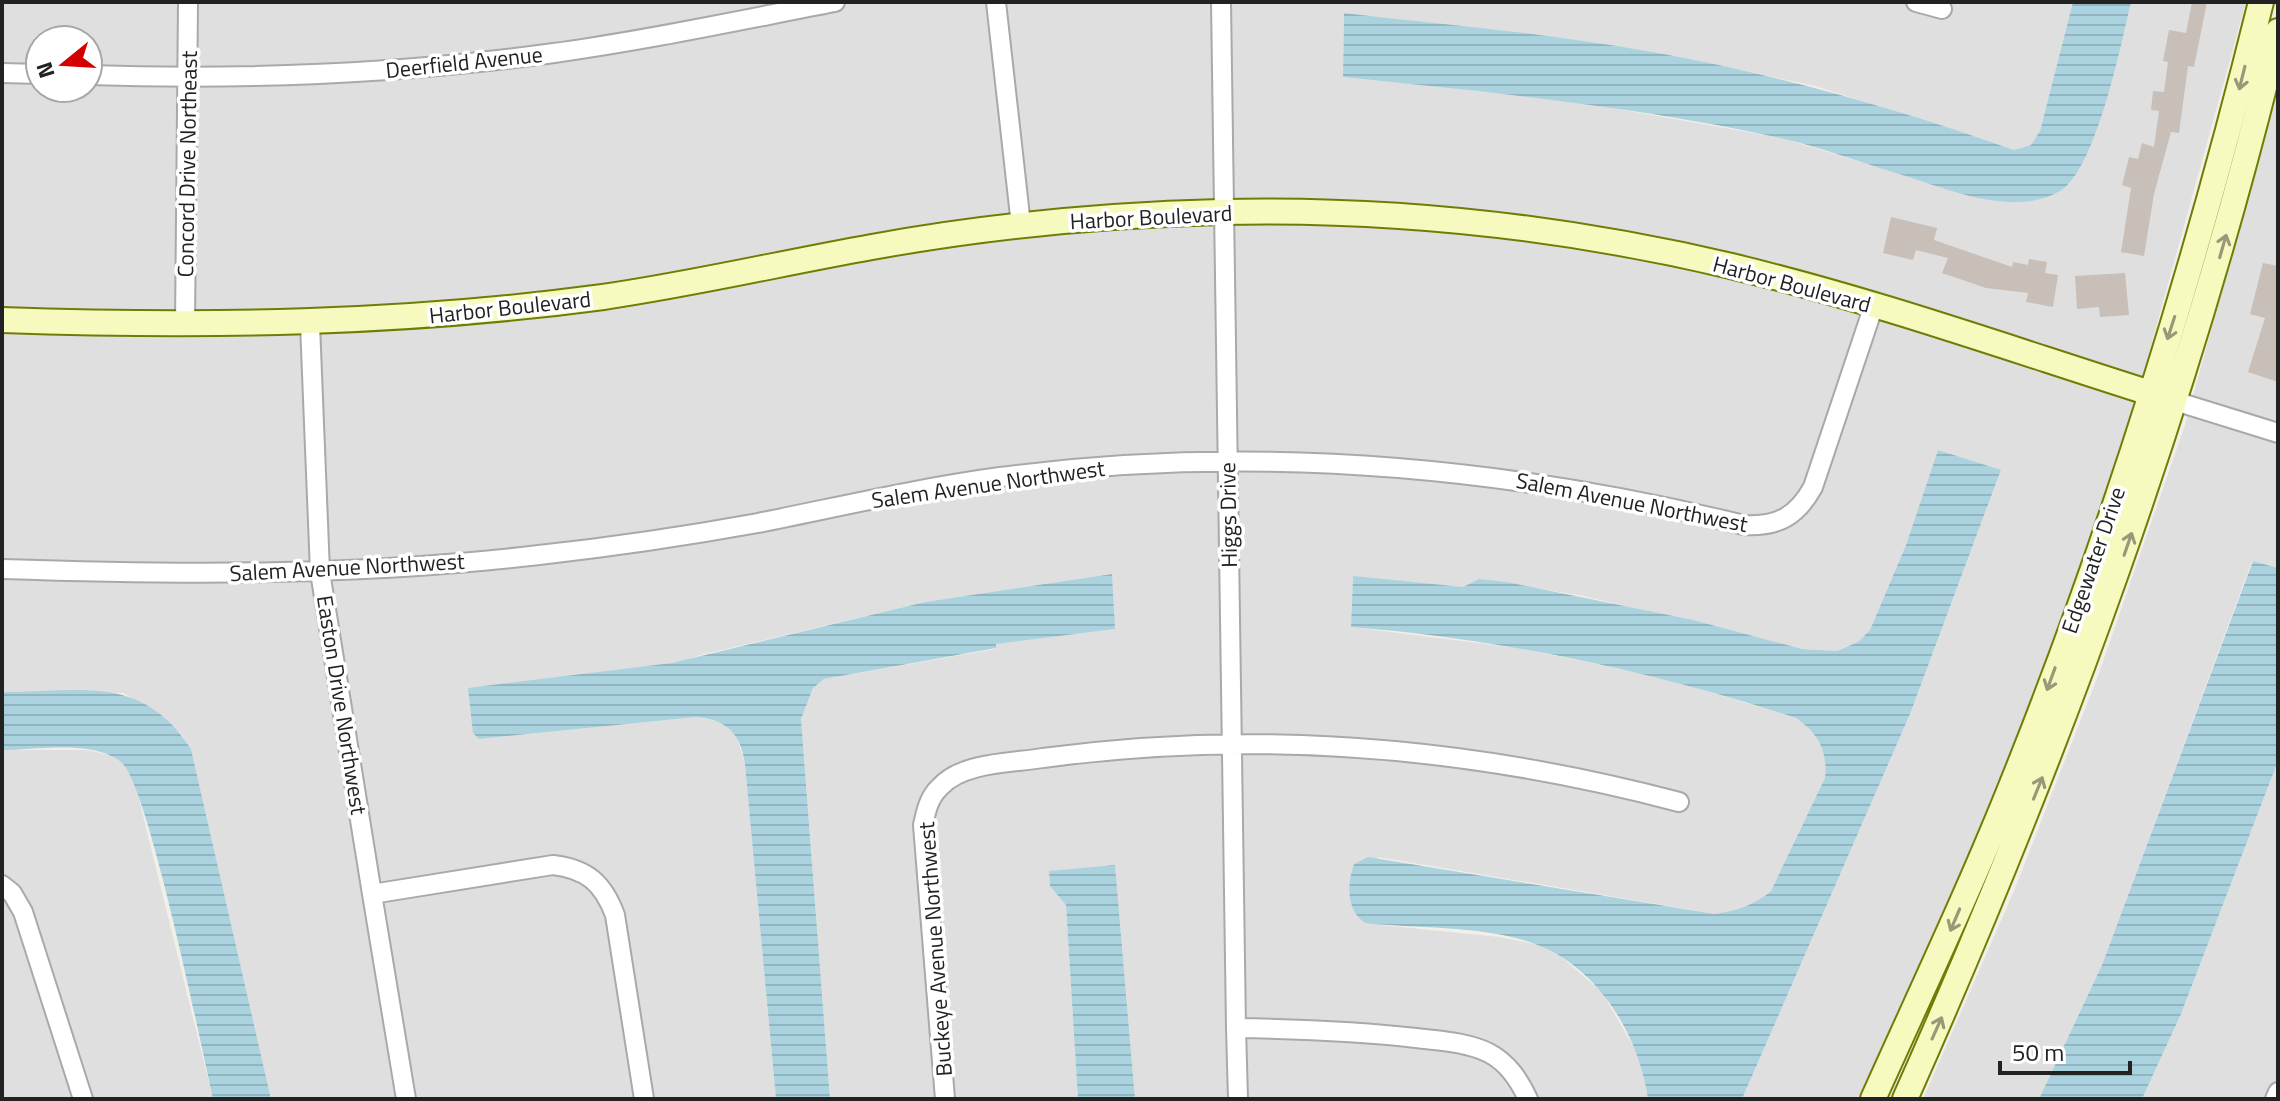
<svg xmlns="http://www.w3.org/2000/svg" width="2280" height="1101" viewBox="0 0 2280 1101" font-family="'Titillium Web',sans-serif">
<defs>
<pattern id="water-rules" width="6" height="5" patternUnits="userSpaceOnUse" patternTransform="scale(2)"><rect width="6" height="5" fill="#aad3df"/><path d="M0 2.5h6" fill="none" stroke="#92b5bf"/></pattern>
</defs>
<rect width="100%" height="100%" fill="#f2efe9"/>
<path fill="#e0dfdf" fill-rule="evenodd" d="M2,2H2073L2040,131L2031,145L2014,150L1815,86L1714,64L1597,43L1344,14L1343,77L1556,98L1781,138L1955,190L2012,201L2050,196L2070,183L2104,107L2131,2H2246L2122,450L2033,700L1932,947L1862,1099H1742L1910,714L2001,471L1938,450L1906,545L1870,630L1858,642L1837,651L1802,649L1584,596L1479,579L1463,587L1353,577L1351,627L1518,648L1660,677L1796,718L1810,728L1820,743L1827,762L1825,778L1798,838L1771,891L1756,904L1739,910L1716,914L1378,857L1381,925L1500,937L1539,945L1561,957L1602,992L1640,1058L1648,1099H1135L1115,866L1051,886L1066,905L1078,1099H830L801,719L813,688L824,679L996,649V644L1114,629L1111,574L925,602L700,655L479,739L696,717L724,723L736,734L745,765L776,1099H271L191,749L181,734L124,693L2,692ZM40,40H88V88H40Z
M2278,88V568L2252,561L2102,965L2039,1099H1923L2014,891L2099,673L2185,425Z
M2,750H87L109,755L124,764L135,783L213,1099H2Z
M2278,761V1099H2142L2181,1014Z"/>
<path fill="url(#water-rules)" d="M2073,2H2131C2121,44 2096,170 2060,191C2012,219 1943,187 1896,173C1857,161 1819,147 1780,138C1636,106 1489,92 1343,77L1344,13C1428,23 1513,30 1597,43C1740,64 1879,102 2014,150L2031,145L2040,131Z
M1938,450L2001,470L1910,714L1742,1099H1648C1639,1037 1601,971 1540,946C1491,925 1418,929 1365,923C1346,910 1347,884 1354,864L1368,857L1715,914C1738,910 1753,906 1771,891L1825,778C1828,751 1818,733 1796,718C1651,671 1503,639 1351,627L1353,576L1463,587L1479,579L1507,582L1693,620L1802,649L1837,651L1858,642L1870,630L1906,545Z
M2253,561L2278,568V761L2181,1014L2142,1099H2039L2102,965Z
M1112,574L1115,629L996,644V648L824,679L813,688L801,719L830,1099H776L745,765C741,734 728,720 696,717L479,739L473,733L468,688L672,663L925,602Z
M2,692C81,692 142,673 191,749L271,1099H213C202,1049 148,785 122,763C94,739 36,750 2,750Z
M1115,865L1135,1099H1078L1066,905L1050,886L1049,871Z"/>
<path fill="#c7bfb8" d="M2192,2H2207L2194,67L2188,66L2179,133L2171,132L2154,194L2144,256L2121,252L2131,188L2122,185L2129,157L2138,159L2142,143L2154,147L2159,111L2151,110L2153,91L2164,92L2168,62L2163,61L2169,30L2186,33Z
M1891,217L1937,228L1934,240L2012,267L2013,262L2028,265L2029,259L2047,262L2045,273L2058,275L2053,307L2026,302L2028,293L1986,288L1942,273L1948,258L1916,250L1913,260L1883,253Z
M2263,263L2278,266V382L2248,372L2265,318L2250,314Z
M2125,273L2129,315L2100,317L2099,307L2077,309L2075,276Z"/>
<g fill="none" stroke-linecap="round" stroke-linejoin="round">
<g stroke="#a9a9a9" stroke-width="22">
<path id="street" d="M996,2L1021,225
M1221,2L1236,1028
M1916,2L1942,9
M2,73L40,74
M88,75C244,80 400,74 554,53C648,40 741,20 835,2
M310,324L320,572L372,894
M185,326L188,2
M2162,397L2278,433
M2,569C182,575 361,576 539,555C612,547 686,536 758,523C838,507 919,488 1000,477C1251,444 1499,465 1744,525C1778,527 1797,516 1813,487L1874,305
M2,885L12,893L23,912L83,1099
M406,1099L372,894L553,865C587,869 603,883 615,915L644,1099
M945,1099L923,825C926,811 929,797 940,787C962,762 1012,763 1043,758C1256,729 1471,747 1679,802
M1238,1099L1236,1028C1297,1029 1356,1031 1416,1038C1440,1041 1467,1042 1489,1053C1508,1063 1519,1080 1528,1099
M2275,1099L2278,1092"/>
</g>
<g stroke="#707d05" stroke-width="28">
<path id="secondary" d="M2,320C206,327 401,324 603,297C693,284 782,263 872,247C987,226 1104,215 1220,212C1391,208 1565,227 1731,266C1873,300 2011,349 2150,393
M1873,1099C1921,992 1971,887 2014,779C2115,527 2196,265 2261,2
M1905,1099C2059,753 2189,400 2278,31"/>
</g>
<use href="#street" stroke="#fff" stroke-width="18"/>
<use href="#secondary" stroke="#f7fabf" stroke-width="24"/>
</g>
<defs><path id="oneway-shaft" d="M-6 0H5M1.5-3L5.5 0L1.5 3" fill="none" stroke-width="1.6" stroke-linecap="round" stroke-linejoin="round" transform="scale(2)"/></defs>
<g stroke="#979978">
<use href="#oneway-shaft" transform="translate(2242 78) rotate(104)"/>
<use href="#oneway-shaft" transform="translate(2223 246) rotate(-74)"/>
<use href="#oneway-shaft" transform="translate(2171 328) rotate(108)"/>
<use href="#oneway-shaft" transform="translate(2128 544) rotate(-71)"/>
<use href="#oneway-shaft" transform="translate(2051 679) rotate(110)"/>
<use href="#oneway-shaft" transform="translate(2038 788) rotate(-68)"/>
<use href="#oneway-shaft" transform="translate(1955 920) rotate(113)"/>
<use href="#oneway-shaft" transform="translate(1937 1028) rotate(-66)"/>
</g>
<g text-anchor="middle" dominant-baseline="central" stroke-width="7" stroke-linejoin="round" paint-order="stroke">
<g font-size="22" fill="#222" stroke="#fff">
<text transform="translate(464 62) rotate(-6)">Deerfield Avenue</text>
<text transform="translate(187 164) rotate(-89)">Concord Drive Northeast</text>
<text transform="translate(1151 217) rotate(-3)">Harbor Boulevard</text>
<text transform="translate(1792 284) rotate(15)">Harbor Boulevard</text>
<text transform="translate(510 307) rotate(-6)">Harbor Boulevard</text>
<text transform="translate(988 484) rotate(-8)">Salem Avenue Northwest</text>
<text transform="translate(1632 502) rotate(11)">Salem Avenue Northwest</text>
<text transform="translate(1228 515) rotate(-91)">Higgs Drive</text>
<text transform="translate(2093 560) rotate(-71)">Edgewater Drive</text>
<text transform="translate(347 567) rotate(-3)">Salem Avenue Northwest</text>
<text transform="translate(342 705) rotate(81)">Easton Drive Northwest</text>
<text transform="translate(935 949) rotate(-94)">Buckeye Avenue Northwest</text>
</g>
</g>
<rect width="2280" height="1101" fill="none" stroke="#222222" stroke-width="8"/>
<g transform="translate(64 64) rotate(252)"><circle r="38" fill="#ffffff" stroke="#a7a7a7" stroke-width="2"/>
<path d="M0-6L14 30L0 20L-14 30Z" fill="#d40000"/>
<text y="-12" font-size="22" font-weight="bold" text-anchor="middle" fill="#222222">N</text>
</g>
<path d="M2000 1061v12h130v-12" fill="none" stroke="#222222" stroke-width="4"/>
<text x="2012" y="1061" font-size="24" fill="#222222" stroke="#ffffff" stroke-width="6" paint-order="stroke">50 m</text>
</svg>
